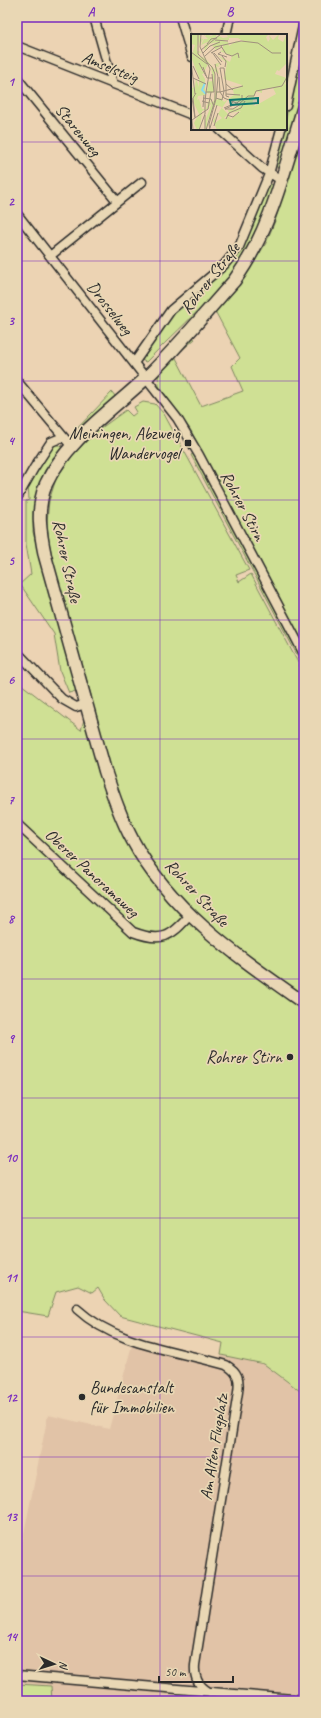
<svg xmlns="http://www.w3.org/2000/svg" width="321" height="1718" viewBox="0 0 321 1718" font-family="Caveat,sans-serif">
<rect width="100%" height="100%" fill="#ecd3b3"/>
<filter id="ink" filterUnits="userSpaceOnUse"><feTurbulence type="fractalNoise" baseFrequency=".025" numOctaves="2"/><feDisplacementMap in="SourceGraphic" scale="8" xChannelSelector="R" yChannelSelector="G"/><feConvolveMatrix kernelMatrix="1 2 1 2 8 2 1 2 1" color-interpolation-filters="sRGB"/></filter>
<g filter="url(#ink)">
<path fill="#e1c3a7" d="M132,1345L218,1367L221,1355L264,1364L304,1394V1701H52L51,1686L17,1684V1553H20L48,1415L109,1429Z"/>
<path fill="#cfe094" stroke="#7d8660" d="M304,32V86L279,168L275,166L284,129H286V119Z
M304,128V644L190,429L159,386L158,377L164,366L192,337L195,339L175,356L201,406L243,391L232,366L240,358L215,311L248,272L266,243L275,221Z
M270,184L274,185C267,208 258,231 245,253C224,290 177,330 146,362L141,360L174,311L224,268L267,186Z
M112,392L115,396L76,436L71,435Z
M143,402L155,404L164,414L249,570L236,575L239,582L251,574L304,674V1394L264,1364L221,1355L223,1343L120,1316L105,1300L98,1288L92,1293L78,1286L56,1292L48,1316L17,1311V681L81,730L91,695L57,578L49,542L47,522L49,501L56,479L72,456L93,434L126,410L132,416L137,412L134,407Z
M55,444L64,447L49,465L41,479L33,511V532L48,587L79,690L69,693L60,671L54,634L20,584L31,574L26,544V501L29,500L28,483L48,452Z
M194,453L304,663V668L191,455Z
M17,1684L51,1686L52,1701H17Z"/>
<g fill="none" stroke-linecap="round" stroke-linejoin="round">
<g stroke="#2b2b2b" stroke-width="11">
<path id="street" d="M94,17L113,84
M180,17L192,57
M226,35L230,17
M17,46L192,115
M17,78L117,201
M286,106L304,21
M219,129L262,168L281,180
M17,214L177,418L199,455L304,654
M50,256L142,182
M134,363L171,310L224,265L239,247L269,174L281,129
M17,381L72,447
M17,498L34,468L51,442L63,437
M17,652L62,699L76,707L86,704
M17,824L133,932C162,943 171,937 190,915
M77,1309C117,1346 176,1350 226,1365C238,1372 240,1379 238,1392L195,1665C194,1678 198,1685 209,1692
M17,1675L304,1700"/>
</g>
<g stroke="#2b2b2b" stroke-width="15">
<path id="secondary" d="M304,106C285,166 272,229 234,281C205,313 177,348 146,378C113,409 65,442 46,484C36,508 40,532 45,556L105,771C113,795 121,819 133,841C171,912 240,958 304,1003"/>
</g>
<use href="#street" stroke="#e9d7b4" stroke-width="8"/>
<use href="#secondary" stroke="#e9d7b4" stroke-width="12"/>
</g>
</g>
<path fill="none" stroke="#7b2cbf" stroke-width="1" stroke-opacity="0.55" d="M160,17V1701M17,142H304M17,261H304M17,381H304M17,500H304M17,620H304M17,739H304M17,859H304M17,979H304M17,1098H304M17,1218H304M17,1337H304M17,1457H304M17,1576H304"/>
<g fill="#2b2b2b" stroke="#e9d7b4" stroke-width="1.5">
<rect x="184" y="439" width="8" height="8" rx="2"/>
<circle cx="290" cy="1057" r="4"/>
<circle cx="82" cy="1397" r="4"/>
</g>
<g text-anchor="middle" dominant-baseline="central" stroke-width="3.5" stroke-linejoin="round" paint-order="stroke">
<g font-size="17" fill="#2b2b2b" stroke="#e9d7b4">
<text transform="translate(110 67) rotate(22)">Amselsteig</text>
<text transform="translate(78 130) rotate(51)">Starenweg</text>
<text transform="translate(210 278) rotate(-52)">Rohrer Straße</text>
<text transform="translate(110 308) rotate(52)">Drosselweg</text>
<text transform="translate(243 506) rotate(62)">Rohrer Stirn</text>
<text transform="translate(67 561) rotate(78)">Rohrer Straße</text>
<text transform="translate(92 873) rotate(43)">Oberer Panoramaweg</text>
<text transform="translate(197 893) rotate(47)">Rohrer Straße</text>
<text transform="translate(214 1447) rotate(-81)">Am Alten Flugplatz</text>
</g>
<g font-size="17" fill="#2b2b2b" stroke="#e9d7b4" text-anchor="end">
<text x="180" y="433">Meiningen, Abzweig<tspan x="180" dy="20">Wandervogel</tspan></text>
<text x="282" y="1057">Rohrer Stirn</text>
<text x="90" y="1387" text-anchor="start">Bundesanstalt<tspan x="90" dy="20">für Immobilien</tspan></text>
</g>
</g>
<g transform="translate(191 34)">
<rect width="96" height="96" fill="#ecd3b3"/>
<path d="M0,0H9V4L12,5L9,11L8,7L6,13V17L11,18L7,19L10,24L14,22L11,25L14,24L24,36V30L28,29L30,31L26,30L27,31L28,33L25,32L28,40L24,37L23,58L18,59L20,61L15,58L14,61L7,62L6,66L8,65L11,75H15L19,63L16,60L20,64L19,69L23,67L22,72L25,54V58L29,57L26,59L25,66L30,64L33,68L37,65L31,74L37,80L33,84L35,85L36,81L40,85L50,77L38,79L37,76L47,74L51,69L37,65L43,61L42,55L49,54L38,52L49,53L51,51L33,45L36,29L26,21L39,28L41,22L29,17L32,16V10L25,16L21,11L26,8L18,10L14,17L13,12L19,7L10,11L13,5H17L12,0L15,2V0L20,2L24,0L26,3L30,0L28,2L32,4L37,3L35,0H78L75,3L77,8L79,5L78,1L82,6L88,0L87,5L92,8L96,0V29L88,37L86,36L84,40L96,44L94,50L96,52V96H26L22,87L25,82L24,89L31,84L27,80L31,73L24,71L16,88L19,95L17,91L14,96V87L21,69L16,75L11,77L9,95L11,96H6L3,89L8,80L0,63V48L1,54L4,53L5,45L8,53V43L0,23L4,11L0,10ZM38,4H47L54,8L45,7L38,12L37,8L28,6H38ZM17,30L20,32L22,47L16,48L17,54L14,58V45L11,40L14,39L10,36H14ZM82,54L85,60L64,72L61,70L65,57L71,59V56Z" fill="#cfe094" fill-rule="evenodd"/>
<path fill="none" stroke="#8cdaea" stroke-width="2" d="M14,49L11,56L15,60"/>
<path fill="none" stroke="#9f907d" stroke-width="1" d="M7,0V20L21,33L24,40V66L15,96M10,0L9,13L19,35L15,58H23M24,6L37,7M16,10L20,5L26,4M30,12L35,20L41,22L47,19L48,24M10,16L30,0M0,18L16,30M21,18L30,31M30,18L27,20L36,23M12,19L19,12L29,8M20,19L31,13M23,19L31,28M14,22L24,13L50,7L67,9L81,19H90M31,22L35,27L34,33M0,27L2,44L15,50M8,29L15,42M2,32L8,45M12,33L16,44H22M29,34L33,57M29,34H33L35,50M21,40L23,58M28,43L29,58M2,44L4,60M15,58L14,68L18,69M25,58H29L33,64L48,70L57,62H63L65,57L91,52L96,43M29,58L52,52M35,60L49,61M38,63L35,62V50L42,56M1,64L4,84M12,64L20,65L23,73M25,64L31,66L33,57M47,69L34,75H42L50,70M43,71L51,65V61M12,73L13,61M33,74L40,71L42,67M14,81V96M36,81L42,83L48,78M4,83L2,64L5,59M35,85L38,79L50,74L54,67M23,92L27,79M19,94L26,71M2,96L1,86L17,75L20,58M8,96L14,80V68L11,67M19,96L18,90L25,65L27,43L24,30"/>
<path fill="#0f766e" fill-opacity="0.15" stroke="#0f766e" stroke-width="2" d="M67,64V69L40,71L39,66Z"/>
<rect width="96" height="96" fill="none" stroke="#2b2b2b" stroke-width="2"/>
</g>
<rect width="321" height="1718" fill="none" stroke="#e9d7b4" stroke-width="44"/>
<g transform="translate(54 1664) rotate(94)" stroke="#e9d7b4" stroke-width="3" paint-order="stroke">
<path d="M0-3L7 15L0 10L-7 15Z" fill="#2b2b2b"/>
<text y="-6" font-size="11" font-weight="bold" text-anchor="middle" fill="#2b2b2b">N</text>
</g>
<path d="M159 1676v6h74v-6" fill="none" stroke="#2b2b2b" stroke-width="2"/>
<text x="165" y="1676" font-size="12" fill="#2b2b2b" stroke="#e9d7b4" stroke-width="3" paint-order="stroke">50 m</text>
<rect x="22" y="22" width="277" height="1674" fill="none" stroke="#7b2cbf" stroke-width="1.5"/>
<g font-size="13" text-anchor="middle" font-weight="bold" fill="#7b2cbf">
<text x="91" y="16">A</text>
<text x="230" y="16">B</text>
<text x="11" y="86">1</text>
<text x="11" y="206">2</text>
<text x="11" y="325">3</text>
<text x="11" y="445">4</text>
<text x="11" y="565">5</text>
<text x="11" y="684">6</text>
<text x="11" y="804">7</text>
<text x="11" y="923">8</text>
<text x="11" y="1043">9</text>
<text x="11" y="1162">10</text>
<text x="11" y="1282">11</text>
<text x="11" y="1402">12</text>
<text x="11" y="1521">13</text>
<text x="11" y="1641">14</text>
</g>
</svg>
